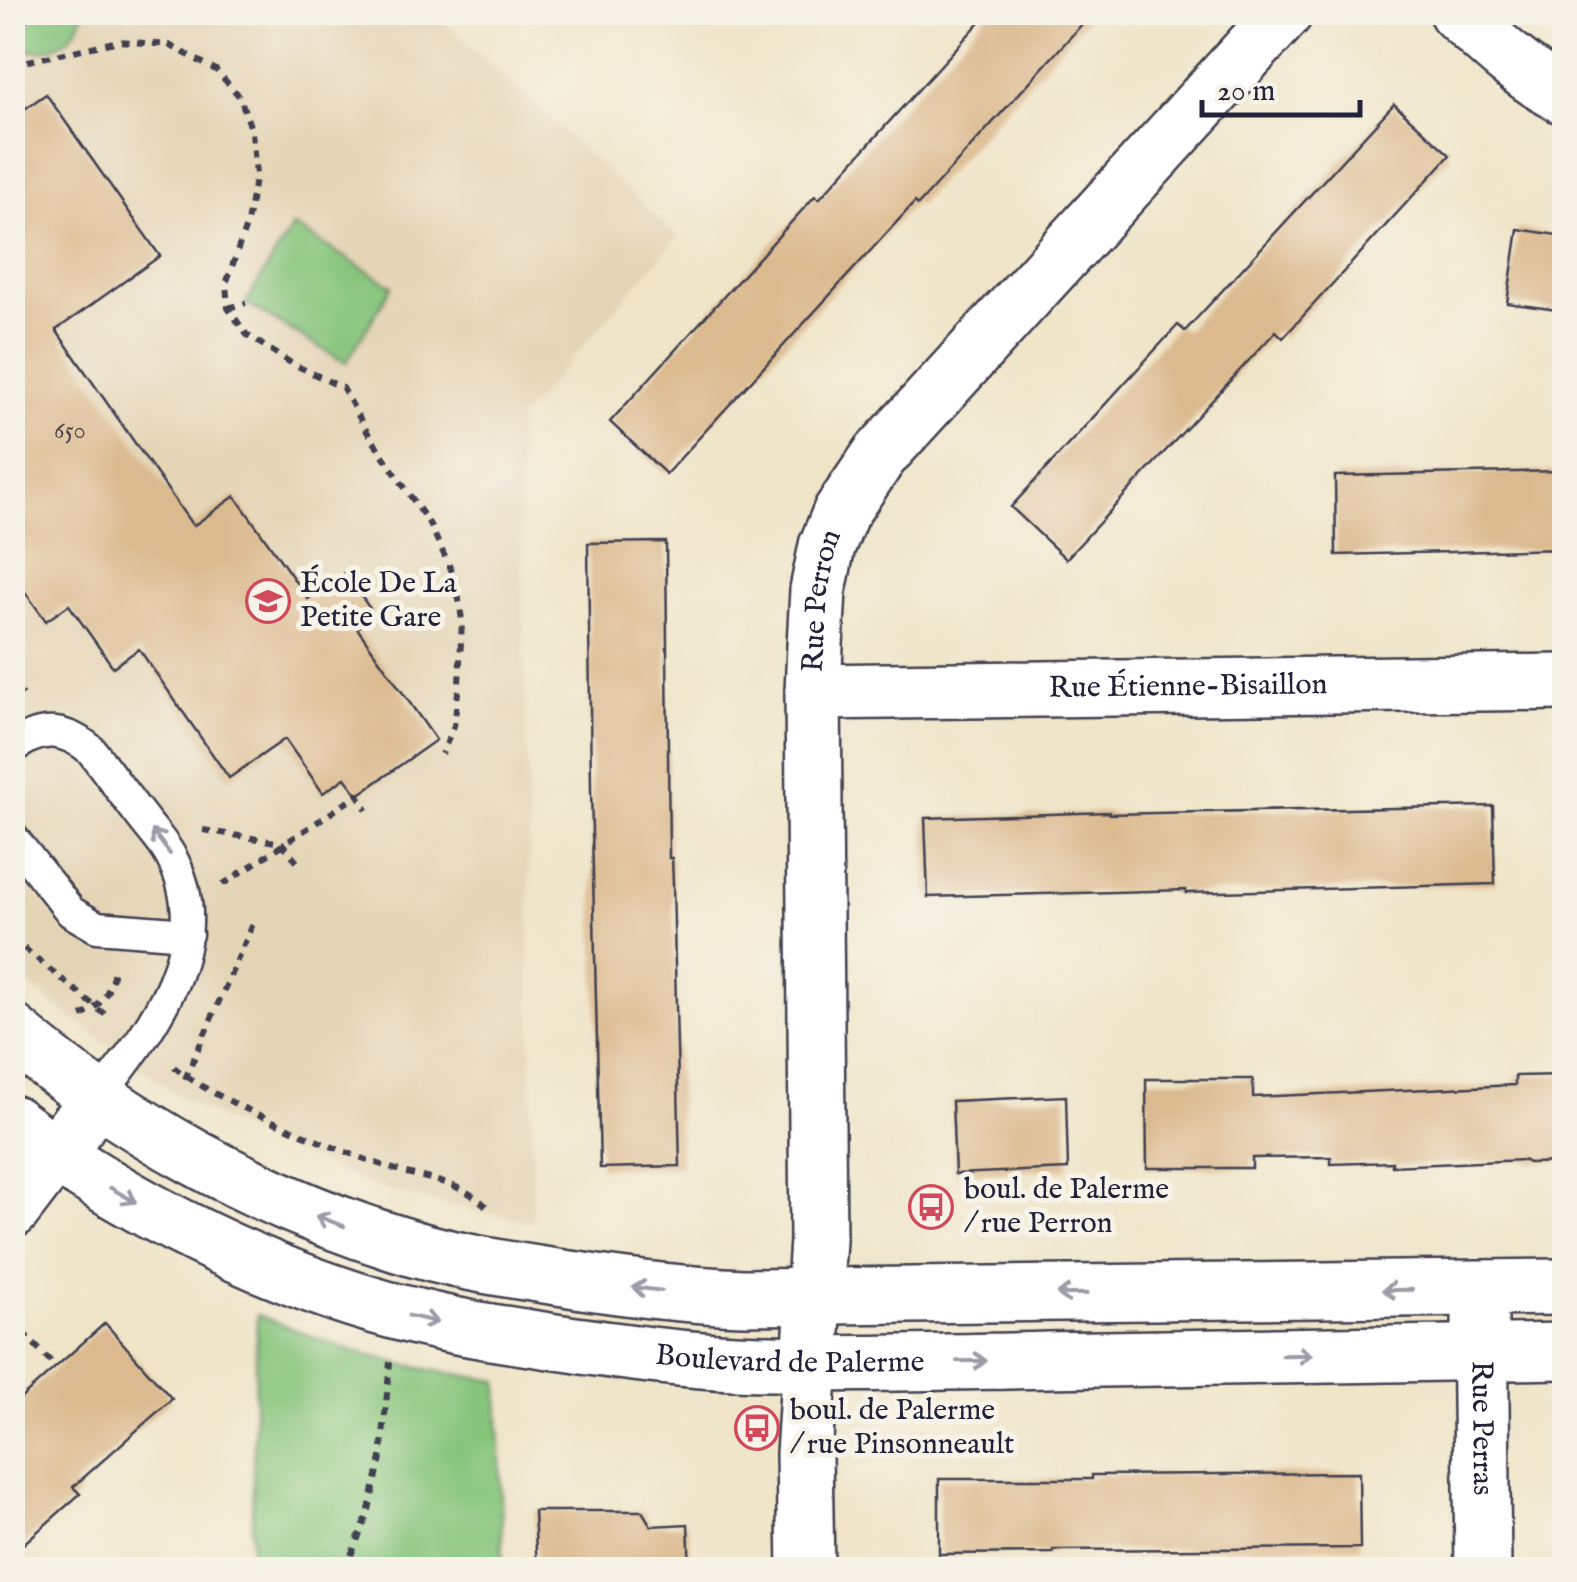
<svg xmlns="http://www.w3.org/2000/svg" width="1577" height="1582" viewBox="0 0 1577 1582" font-family="'IM FELL English',serif">
<rect width="100%" height="100%" fill="#f7f3e8"/>
<filter id="ink" filterUnits="userSpaceOnUse"><feTurbulence type="fractalNoise" baseFrequency=".01" numOctaves="2"/><feDisplacementMap in="SourceGraphic" scale="20" xChannelSelector="R" yChannelSelector="G"/><feConvolveMatrix kernelMatrix="1 2 1 2 8 2 1 2 1" color-interpolation-filters="sRGB"/></filter>
<filter id="wash" filterUnits="userSpaceOnUse"><feTurbulence type="fractalNoise" baseFrequency=".0048" numOctaves="4" result="noise"/><feDisplacementMap in="SourceGraphic" scale="40" xChannelSelector="R" yChannelSelector="G"/><feGaussianBlur stdDeviation="2.25" result="paint"/><feColorMatrix in="noise" values="0 0 0 0 0 0 0 0 0 0 0 0 0 0 0 0 0 1.4 0 .05"/><feComposite in="paint" operator="in"/></filter>
<g filter="url(#wash)">
<rect width="100%" height="100%" fill="#f0e5c9"/>
<path fill="#e5d5b7" d="M12,13H434L678,237L518,421L528,782L533,1222L435,1203L387,1190L350,1177L236,1126L183,1098L72,1018L13,972Z"/>
<path fill="#86c57c" stroke="#54745c" stroke-width="2.5" d="M13,12H83V13C74,45 44,58 13,47Z
M293,226L392,286L346,363L246,303Z
M257,1315C296,1330 334,1346 375,1357C415,1369 457,1374 498,1381L503,1569H251Z"/>
<g id="blocks">
<path fill="#dcba8f" d="M989,12H1093L918,205L915,202L666,474L610,422L815,196L819,199Z
M46,94L160,256L56,330L193,526L235,496L308,599L345,573L375,616L357,628L436,740L358,795L345,778L323,793L285,739L229,778L139,649L113,667L69,605L46,621L12,574V118Z
M1394,104L1450,155L1283,338L1276,331L1066,559L1011,507L1178,325L1185,331Z
M1518,229L1564,236V311L1507,303Z
M1564,471V549L1336,555L1335,476Z
M666,542L669,858H672L673,884L680,1166L600,1168L591,789L588,543Z
M1493,806L1495,884L1186,893V890L928,897L925,818L1109,812V814Z
M1564,1075V1162L1528,1163L1524,1160L1392,1166V1162L1331,1164V1157L1252,1158V1168H1147L1146,1079H1253V1097L1515,1085V1076Z
M1066,1096L1068,1169L955,1174L952,1101Z
M105,1323L172,1399L73,1487L80,1494L12,1554V1406Z
M1359,1473L1360,1548L1053,1550V1553L939,1554V1479H1092V1475Z
M534,1511H642L651,1526L688,1524L690,1570H537Z"/>
</g>
</g>
<g filter="url(#ink)">
<use href="#blocks" fill-opacity="0" stroke="#413f50" stroke-width="2.5"/>
<g fill="none" stroke-linecap="round" stroke-linejoin="round">
<g stroke="#413f50" stroke-width="35">
<path id="lane" d="M12,749C40,726 64,728 91,750C110,775 128,800 147,824C155,834 164,844 170,855C220,943 150,1031 98,1098
M12,837L71,912L97,927L187,934"/>
</g>
<g stroke="#413f50" stroke-width="60">
<g id="street">
<path d="M1457,12C1491,44 1523,74 1564,96"/>
<path id="s1" d="M813,692L1564,682"/>
<path d="M12,1032C125,1128 257,1200 398,1244C453,1262 512,1270 570,1279C627,1288 686,1295 744,1297L1564,1287"/>
<path id="s2" d="M12,1123C122,1205 275,1282 409,1315C466,1330 525,1337 583,1346C633,1353 684,1360 735,1362C840,1366 945,1362 1049,1360C1221,1357 1393,1353 1564,1351"/>
<path d="M12,1210L78,1124"/>
<path id="s3" d="M1480,1318L1483,1570"/>
<path id="s4" d="M806,1570L804,1454L818,1240L813,692L815,646L818,590L827,546L841,512L880,455L1285,12"/>
</g>
</g>
<path stroke="#413f50" stroke-width="6" stroke-dasharray="8 8" stroke-linecap="butt" d="M12,58L24,62L119,41L169,45L216,70L240,97L252,132L256,174L247,223L226,284L228,308L247,335L291,363L343,388L366,430L430,525L456,580L462,620L459,684L454,726L442,754
M228,308L246,303
M12,680L23,695
M203,830L282,843L297,862
M223,881L225,883L358,795L367,810
M12,938L108,1017
M81,1016C101,1008 112,989 114,968
M174,1067C202,1089 235,1104 268,1119C310,1138 353,1156 397,1170C430,1181 463,1182 488,1208
M185,1079L253,924
M12,1321L56,1367
M345,1570L368,1514L381,1458L390,1362"/>
<use href="#lane" stroke="#fff" stroke-width="30"/>
<use href="#street" stroke="#fff" stroke-width="55"/>
</g>
<defs><path id="oneway-shaft" d="M-6 0H5M1.5-3L5.5 0L1.5 3" fill="none" stroke-width="1.6" stroke-linecap="round" stroke-linejoin="round" transform="scale(2.5)"/></defs>
<g stroke="#9c9ca7">
<use href="#oneway-shaft" transform="translate(161 842) rotate(-127)"/>
<use href="#oneway-shaft" transform="translate(123 1195) rotate(30)"/>
<use href="#oneway-shaft" transform="translate(330 1221) rotate(-160)"/>
<use href="#oneway-shaft" transform="translate(647 1289) rotate(-173)"/>
<use href="#oneway-shaft" transform="translate(1397 1290) rotate(179)"/>
<use href="#oneway-shaft" transform="translate(1072 1294) rotate(179)"/>
<use href="#oneway-shaft" transform="translate(423 1319) rotate(13)"/>
<use href="#oneway-shaft" transform="translate(1297 1355) rotate(-1)"/>
<use href="#oneway-shaft" transform="translate(972 1361) rotate(-1)"/>
</g>
</g>
<defs>
<g id="school-ring" transform="scale(2.25)"><circle r="9.5" fill="#f7f3e8" stroke="#d1495b" stroke-width="1.5"/><path d="M0-5L7-2L0 1L-7-2ZM-4 1L0 2.5L4 1V4Q0 6-4 4Z" fill="#d1495b"/></g>
<g id="bus-ring" transform="scale(2.25)"><circle r="9.5" fill="#f7f3e8" stroke="#d1495b" stroke-width="1.5"/><path d="M-5-6H5V4H4V6H2V4H-2V6H-4V4H-5ZM-3.5-4V0h7V-4ZM-3.5 1.2v1.5H-2V1.2ZM2 1.2v1.5H3.5V1.2Z" fill="#d1495b"/></g>
</defs>
<g fill-rule="evenodd">
<use href="#school-ring" x="268" y="601"/>
<use href="#bus-ring" x="931" y="1207"/>
<use href="#bus-ring" x="757" y="1428"/>
</g>
<g text-anchor="middle" dominant-baseline="central" stroke-width="10" stroke-linejoin="round" paint-order="stroke">
<g font-size="25" fill="#504850">
<text x="70" y="431">650</text>
</g>
<g font-size="30" fill="#22223b" stroke="#f7f3e8" text-anchor="start">
<text x="300" y="584">École De La<tspan x="300" dy="34">Petite Gare</tspan></text>
<text x="964" y="1190">boul. de Palerme<tspan x="964" dy="34">/ rue Perron</tspan></text>
<text x="790" y="1411">boul. de Palerme<tspan x="790" dy="34">/ rue Pinsonneault</tspan></text>
</g>
<g font-size="30" fill="#22223b" stroke="#f7f3e8">
<text stroke="none"><textPath href="#s4" startOffset="970">Rue Perron</textPath></text>
<text stroke="none"><textPath href="#s1" startOffset="375">Rue Étienne-Bisaillon</textPath></text>
<text stroke="none"><textPath href="#s2" startOffset="828">Boulevard de Palerme</textPath></text>
<text stroke="none"><textPath href="#s3" startOffset="110">Rue Perras</textPath></text>
</g>
</g>
<rect width="1577" height="1582" fill="none" stroke="#f7f3e8" stroke-width="50"/>
<path d="M1202 100v15h158v-15" fill="none" stroke="#22223b" stroke-width="5"/>
<text x="1217" y="100" font-size="30" fill="#22223b" stroke="#f7f3e8" stroke-width="8" paint-order="stroke">20 m</text>
</svg>
